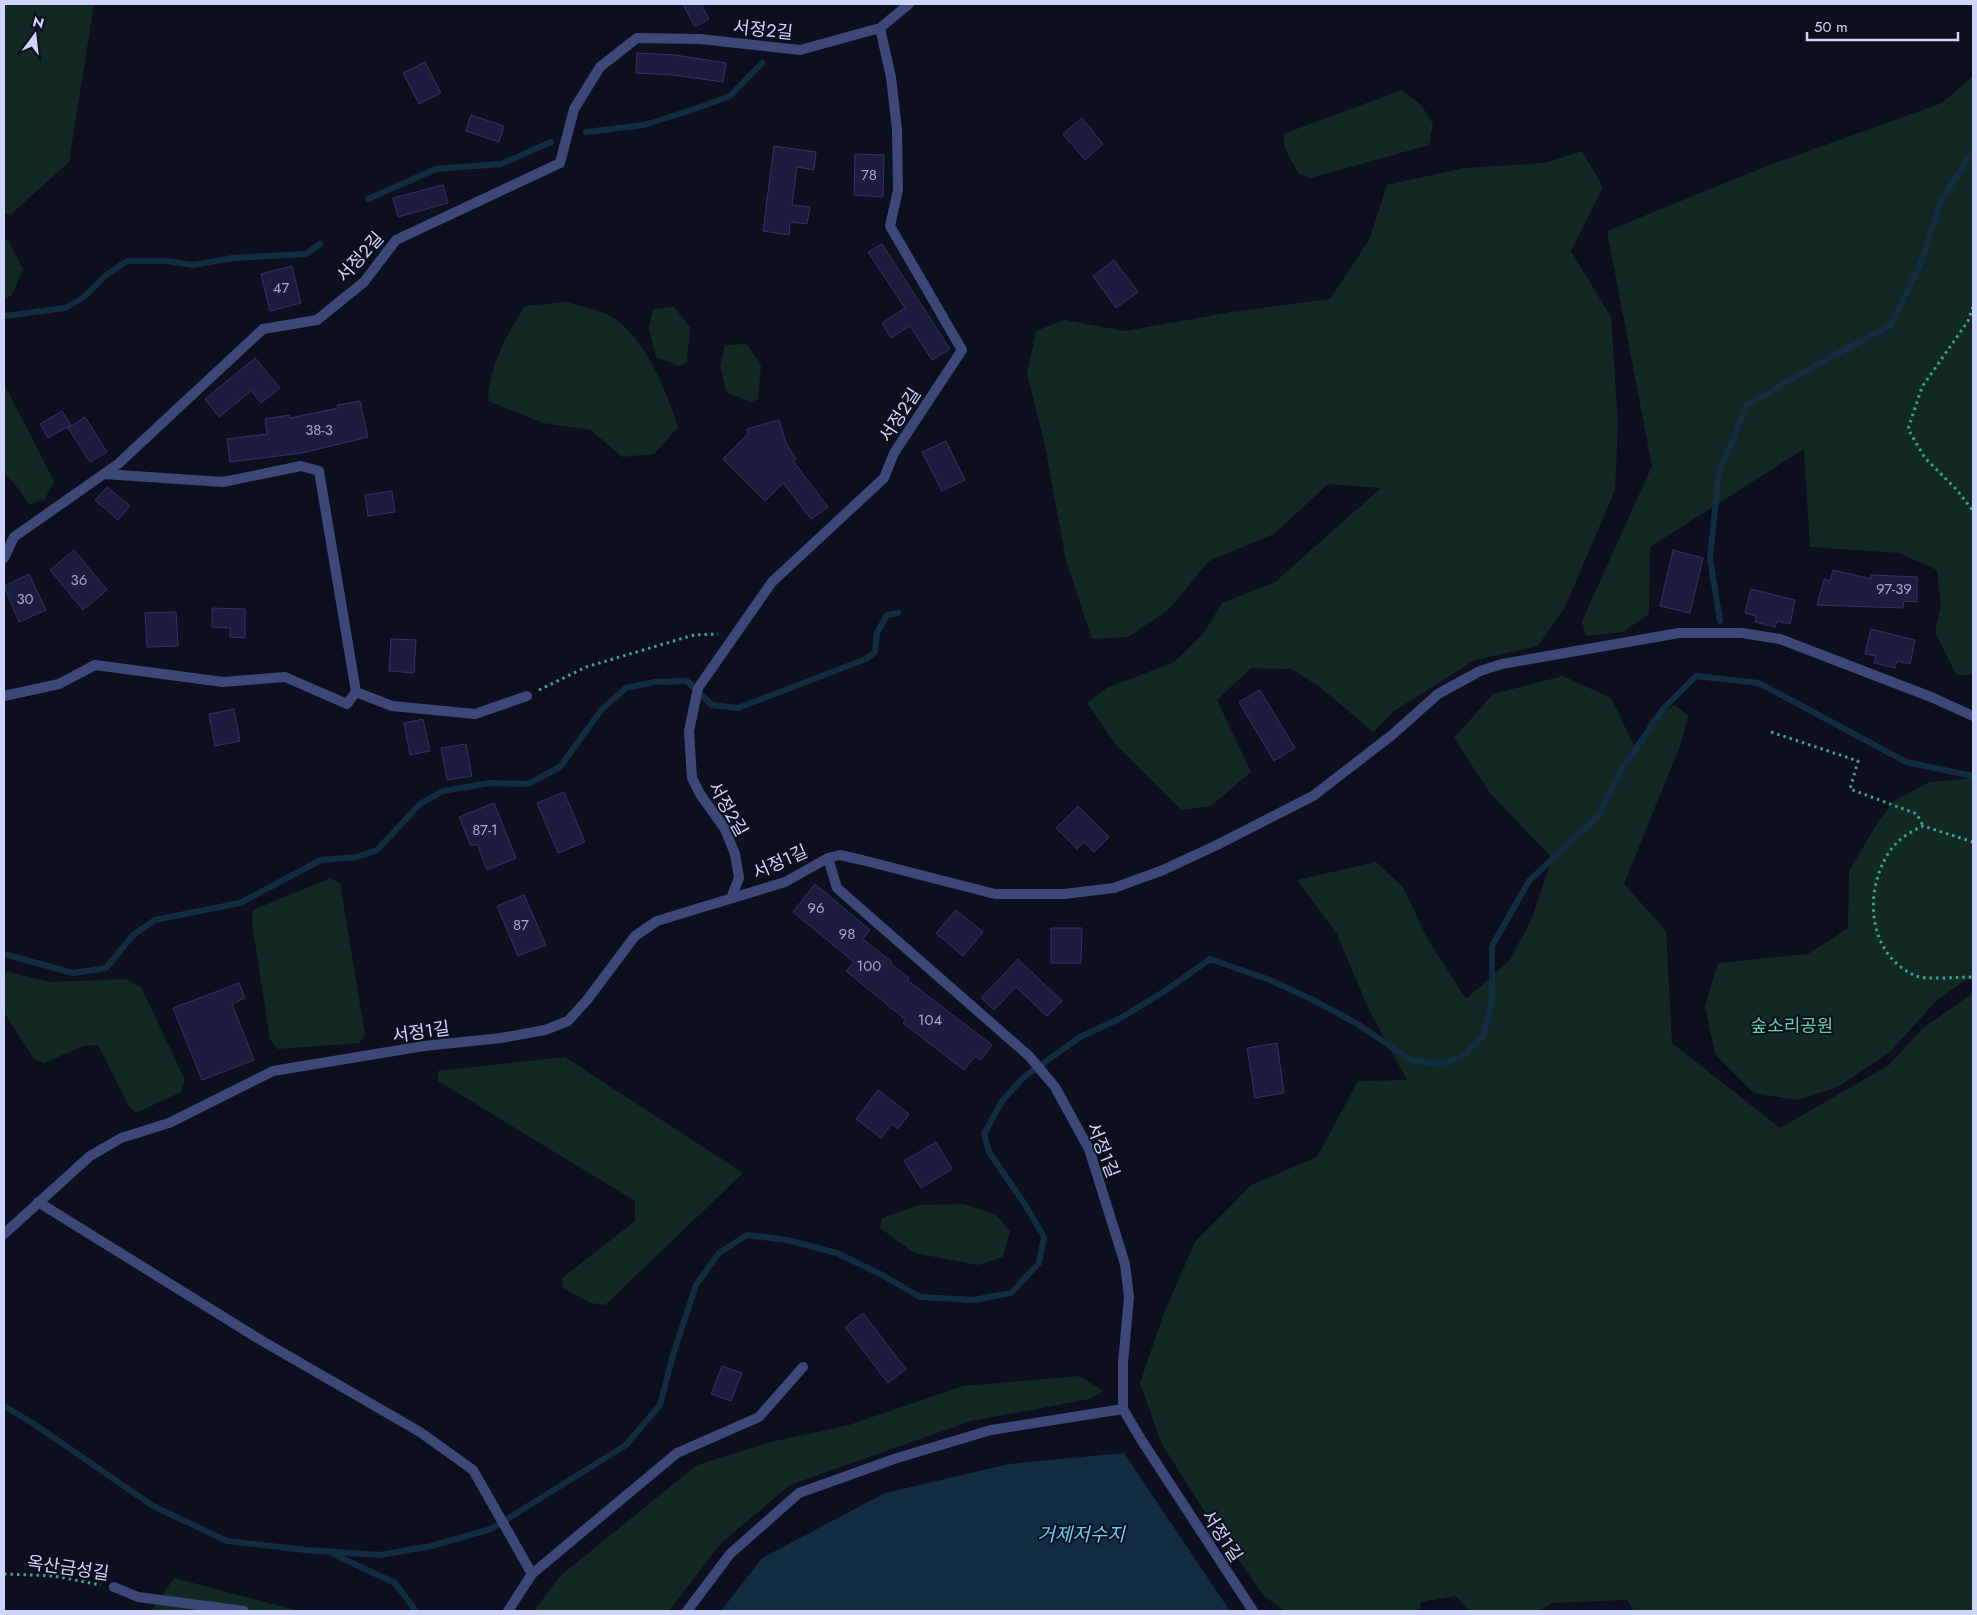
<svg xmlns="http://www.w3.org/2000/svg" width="1977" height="1615" viewBox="0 0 1977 1615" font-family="Jost,'Noto Sans KR',sans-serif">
<rect width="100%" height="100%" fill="#0e0f1e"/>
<path fill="#122822" d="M4,4H94L69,162L10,215L4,212Z
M1973,76V675H1956L1935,632L1941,605L1937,570L1899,553L1810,547L1804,449L1650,547L1649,614L1623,632L1586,636L1582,621L1652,466L1607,231L1767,166L1942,103Z
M1402,90L1422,106L1433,124L1429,145L1311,178L1299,174L1285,149L1283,134Z
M1582,151L1603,187L1571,251L1611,317L1618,423L1615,490L1565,607L1538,646L1475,660L1394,711L1373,732L1320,687L1292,669L1251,668L1217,700L1251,772L1211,806L1181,810L1116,745L1087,703L1107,688L1174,662L1204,633L1222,603L1275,582L1381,488L1328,484L1274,534L1209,561L1168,610L1128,637L1092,639L1066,560L1044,441L1027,374L1036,331L1064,320L1125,331L1232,312L1330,299L1369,240L1387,185L1464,168L1545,163Z
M4,239L8,240L23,269L12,295L4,299Z
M566,302C580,306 597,309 610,316C644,334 667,392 678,427L654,454L622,457L591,430L543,423L488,401C490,364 506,336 525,306Z
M674,307L690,327L687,362L679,366L656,357L649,329L653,309Z
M746,344L761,364L758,399L751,402L727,393L720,366L725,345Z
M4,384L54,481L45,499L29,505L18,488L4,473Z
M1563,676L1611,698L1637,752L1650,719L1675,705L1688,716L1681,743L1624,884L1666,931L1672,1043L1780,1128L1889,1065L1923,1028L1973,993V1611H1634L1627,1600L1552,1603L1539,1611H1469L1456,1596L1421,1602L1419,1611H1285L1264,1596L1205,1512L1162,1444L1140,1383L1164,1313L1195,1242L1251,1185L1317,1157L1358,1081L1407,1080L1369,1010L1337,934L1297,880L1376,862L1403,887L1427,938L1466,999L1509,961L1531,921L1552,858L1490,793L1454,738L1493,694Z
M1973,778V980H1966L1937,1000L1890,1052L1838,1087L1797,1100L1754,1093L1715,1054L1705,1006L1718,963L1808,954L1848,928L1849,871L1878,822L1894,801L1930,782Z
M331,878L340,884L365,1035L359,1043L277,1049L270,1039L252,924L253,910Z
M8,972L50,982L125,979L141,987L185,1080L181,1092L136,1113L129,1106L98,1045L83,1046L44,1063L34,1059L4,1012V974Z
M565,1057L743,1173L605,1305L591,1303L563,1288L562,1278L635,1221V1201L438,1081V1071Z
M964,1204L996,1215L1010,1231L1003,1257L978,1265L914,1253L880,1228L882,1218L919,1205Z
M1079,1376L1103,1391L1090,1399L971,1421L790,1485L720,1544L669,1611H534L560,1576L697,1465L771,1442L849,1425L963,1386Z
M174,1578L299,1611H151Z"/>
<path fill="#112d3f" d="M1124,1453L1230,1611H721L762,1558L885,1493L1009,1464Z"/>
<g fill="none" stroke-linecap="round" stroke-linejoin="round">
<path stroke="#112d3f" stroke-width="6" d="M586,132L644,125L695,109L730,96L762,63
M368,199L436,169L501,164L551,142
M4,316L65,308L84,297L105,276L127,261H166L194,265L233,258L306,254L320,244
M1720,621L1710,558L1719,472L1747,405L1825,360L1890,326L1923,258L1941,201L1970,155L1973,154
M4,954L73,973L106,968L133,935L155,920L240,903L321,860L357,857L377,850L420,804L443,791L490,783L528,784L560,767L602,709L626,688L654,682L687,681L712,705L738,708L866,659L875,652L877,633L887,615L898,613
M4,1406L34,1424L153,1506L227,1541L306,1550L380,1555L431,1546L491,1529L626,1445L660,1405L673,1355L696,1285L719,1253L747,1235L787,1240L837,1253L882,1275L920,1297L973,1300L1011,1293L1039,1263L1044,1237L1026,1206L989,1152L984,1134L1002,1101L1024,1077L1080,1037L1119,1019L1165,991L1210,959L1270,980L1313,1000L1356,1023L1411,1060L1437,1064L1461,1058L1484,1035L1492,999V946L1529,881L1598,816L1622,769L1663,709L1696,676L1759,683L1906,762L1973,776
M331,1553L395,1583L416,1611"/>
</g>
<path fill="#1c1c3e" stroke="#303168" d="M683,4H701L709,19L695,27Z
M637,53L675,55L726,63L723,82L673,75L636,73Z
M425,62L441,93L419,104L403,73Z
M471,115L504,126L499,142L466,131Z
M1082,118L1103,144L1085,160L1063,134Z
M774,146L816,152L814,170L797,167L792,205L810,207L807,224L790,222L789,235L763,231Z
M855,154L884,155L883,197L854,195Z
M443,185L448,203L398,217L393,198Z
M882,244L950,349L932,360L910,326L891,338L882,323L905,308L868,252Z
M1114,260L1138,292L1116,308L1093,276Z
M292,266L301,303L270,311L261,274Z
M255,358L280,388L261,403L251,391L219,417L205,399Z
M360,401L368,437L302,453L230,462L227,439L267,434L265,419L289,415L290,418L338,408L337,405Z
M62,411L71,425L48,438L40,424Z
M85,417L107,452L90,462L68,428Z
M779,420L786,443L796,459L793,461L828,507L811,519L783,483L765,501L723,459L748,434L747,429Z
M946,441L965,480L942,491L922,452Z
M107,487L130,506L118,520L95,500Z
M392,491L395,512L368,516L365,495Z
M74,550L107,590L83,610L50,570Z
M1673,550L1703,558L1690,613L1660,606Z
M1833,570L1871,579V575L1917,577V602L1904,601L1903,608L1817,605L1824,579L1830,581Z
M29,574L46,610L19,622L4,586Z
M1751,589L1795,600L1790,624L1777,621L1775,627L1755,622L1756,616L1745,613Z
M212,608L245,609V638L230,637V628L212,627Z
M176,612L178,646L147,647L145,613Z
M1871,629L1915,640L1910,664L1897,661L1895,668L1874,663L1876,656L1865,654Z
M391,639L416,640L414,673L389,671Z
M1260,690L1295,748L1274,761L1239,702Z
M234,709L240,741L215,746L209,714Z
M423,719L430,751L410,755L404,723Z
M466,744L472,776L447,780L441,748Z
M564,792L585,842L558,853L537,803Z
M494,803L516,858L487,870L477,844L471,846L459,817Z
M1078,806L1109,837L1094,852L1084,842L1077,849L1056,828Z
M815,884L870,930L863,939L892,962L891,964L909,978L907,980L992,1045L981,1060L975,1056L964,1070L903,1023L906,1020L846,971L854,962L793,912Z
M524,895L546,945L518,956L497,906Z
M956,910L983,932L963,956L936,933Z
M1051,928H1082L1081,963H1051Z
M1018,959L1062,1001L1047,1016L1016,987L994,1010L981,998Z
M239,983L245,998L232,1004L254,1060L202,1080L173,1008Z
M1277,1043L1284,1093L1255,1098L1247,1048Z
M878,1090L909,1114L898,1129L892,1124L881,1138L856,1119Z
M936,1142L952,1169L921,1188L904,1161Z
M863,1313L906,1369L888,1383L845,1327Z
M722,1366L742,1373L731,1401L711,1394Z"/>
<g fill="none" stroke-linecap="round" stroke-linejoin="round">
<path stroke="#38a788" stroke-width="3" stroke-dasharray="2.5 4" stroke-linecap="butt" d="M1973,307L1968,321L1922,387L1908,429L1925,458L1957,490L1973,511
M539,690L586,667L694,635L718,634
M1771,732L1858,761L1850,789L1917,814L1923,826
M1973,842L1923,826C1910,832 1898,839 1890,851C1863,890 1867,955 1916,976C1928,980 1959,977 1973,977
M4,1574L55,1576L101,1585"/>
<path stroke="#3d4879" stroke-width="10" d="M880,28L909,4
M4,558L14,537L118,464L263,329L317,320L364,282L396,240L560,163L574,109L600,67L637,38L700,39L800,50L880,28L891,77L897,130L898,190L890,226L962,350L894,453L884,478L772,582L698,688L689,731L692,778L700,794L725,829L735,854L739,878L731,898
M356,692L392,706L475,714L527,696
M4,696L59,684L95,665L223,682L285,677L347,704L356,692L319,471L301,466L223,482L104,474
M828,858L837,888L1029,1056L1055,1087L1089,1149L1125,1264L1129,1297L1123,1363V1409L1142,1441L1253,1611
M38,1202L259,1339L420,1432L473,1470L532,1574
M114,1587L138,1597L244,1611
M508,1611L532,1574L593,1523L677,1453L759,1417L803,1367
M687,1611L730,1554L799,1493L897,1458L991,1430L1123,1409"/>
<path stroke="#3d4879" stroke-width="10" d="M4,1234L90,1156L121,1138L169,1123L273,1071L424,1046L501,1038L545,1030L568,1021L587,1000L635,936L657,921L785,882L828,858L840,855L862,860L995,894H1064L1114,888L1163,870L1217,845L1313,796L1392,735L1438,694L1480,671L1502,664L1679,633H1742L1780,639L1931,697L1973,716"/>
</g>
<g text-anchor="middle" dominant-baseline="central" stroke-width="4" stroke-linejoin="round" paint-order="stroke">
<g font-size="15" fill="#a2a6cc">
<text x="869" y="175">78</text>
<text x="281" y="288">47</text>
<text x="319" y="430">38-3</text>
<text x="79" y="580">36</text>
<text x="1894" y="589">97-39</text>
<text x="25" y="599">30</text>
<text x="485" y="830">87-1</text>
<text x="816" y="908">96</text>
<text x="521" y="925">87</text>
<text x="847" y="934">98</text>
<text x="869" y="966">100</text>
<text x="930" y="1020">104</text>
</g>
<g font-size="18" fill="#cfd4fb" stroke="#0e0f1e">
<text transform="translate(763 30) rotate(6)">서정2길</text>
<text transform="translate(360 257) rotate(-48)">서정2길</text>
<text transform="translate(900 415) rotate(-57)">서정2길</text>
<text transform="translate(728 809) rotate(60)">서정2길</text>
<text transform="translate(780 862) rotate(-24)">서정1길</text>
<text transform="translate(421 1032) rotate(-8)">서정1길</text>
<text transform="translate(1103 1150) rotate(68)">서정1길</text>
<text transform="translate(1222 1536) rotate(57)">서정1길</text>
<text transform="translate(68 1568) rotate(8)">옥산금성길</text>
</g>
<g font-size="18" fill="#62d49f" stroke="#0e0f1e">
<text x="1792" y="1026">숲소리공원</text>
</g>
<g font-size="19" font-style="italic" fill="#66cff2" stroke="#0e0f1e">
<text x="1081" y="1534">거제저수지</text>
</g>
</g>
<rect width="1977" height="1615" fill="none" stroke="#cfd4fb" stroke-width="10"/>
<g transform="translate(35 35) rotate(15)" stroke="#0e0f1e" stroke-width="4" paint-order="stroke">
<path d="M0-4L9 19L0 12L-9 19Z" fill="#cfd4fb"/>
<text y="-8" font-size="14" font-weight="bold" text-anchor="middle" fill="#cfd4fb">N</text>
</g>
<path d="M1807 32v8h151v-8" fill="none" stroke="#cfd4fb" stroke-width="2.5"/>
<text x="1814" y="32" font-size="15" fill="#cfd4fb" stroke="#0e0f1e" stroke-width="4" paint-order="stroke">50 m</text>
</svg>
